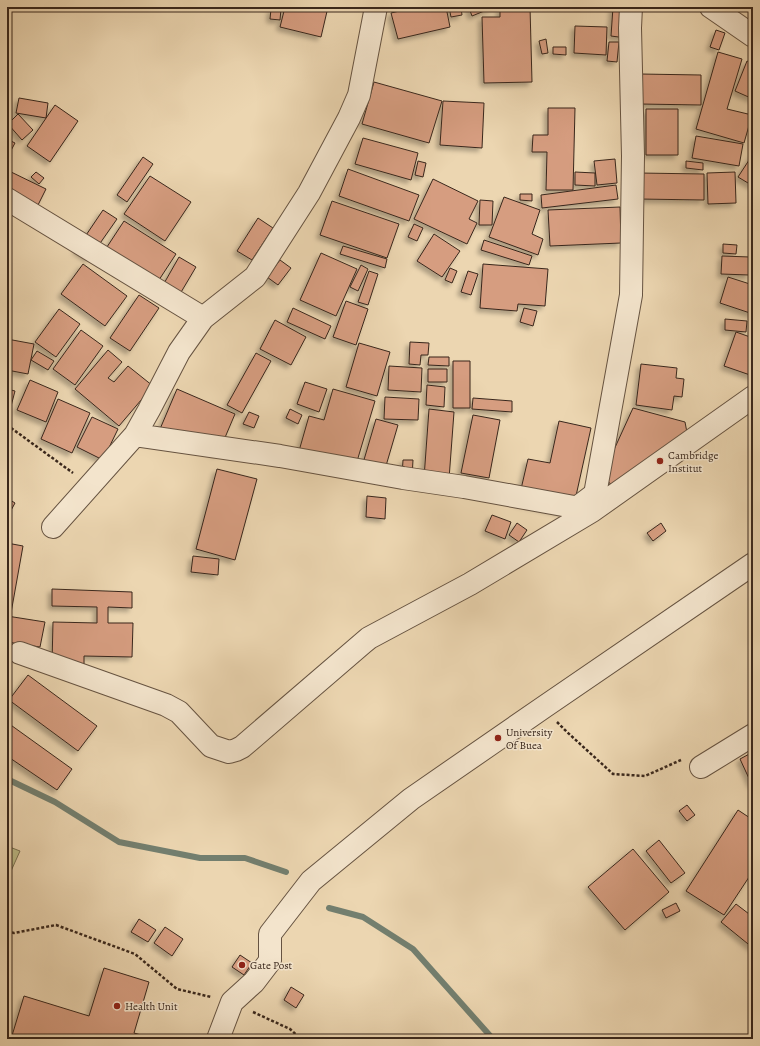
<svg xmlns="http://www.w3.org/2000/svg" width="760" height="1046" viewBox="0 0 760 1046" font-family="Alegreya,serif">
<defs>
<filter id="shadow"><feDropShadow dx="-3.5" dy="3.5" stdDeviation="2" flood-color="#0004"/></filter>
</defs>
<rect width="100%" height="100%" fill="#ecd6b1"/>
<filter id="stains"><feTurbulence type="fractalNoise" baseFrequency=".005" numOctaves="4"/><feColorMatrix values="0 0 0 0 .2 0 0 0 0 .09 0 0 0 0 .02 0 0 0 .5 -.17"/></filter>
<radialGradient id="worn" r=".72"><stop offset=".6" stop-color="#630" stop-opacity="0"/><stop offset="1" stop-color="#630" stop-opacity=".3"/></radialGradient>
<path fill="#bdbc88" stroke="#7b7252" d="M7,846L20,851L7,880Z"/>
<g fill="none" stroke-linecap="round" stroke-linejoin="round">
<path stroke="#737f6f" stroke-width="6" d="M7,779L55,802L119,842L200,858H245L286,872
M329,908L363,917L413,949L493,1039"/>
</g>
<path fill="#d69d80" stroke="#39271c" filter="url(#shadow)" d="M285,7H328L321,37L280,27Z
M416,7H446L450,27L398,39L391,13Z
M449,7H461L462,15L451,17Z
M470,7H494L472,16L469,8Z
M530,7L532,82L484,83L482,17H500V8Z
M613,7H629L626,38L611,36Z
M271,9H281L280,20L270,19Z
M575,26L607,27L606,55L574,53Z
M716,30L725,33L719,50L710,47Z
M546,39L548,53L542,54L539,41Z
M609,42H619L617,62L607,61Z
M553,47H566V55L553,54Z
M718,52L742,59L727,109L752,115L744,143L696,129Z
M747,61L753,63V99L735,91Z
M640,74L701,75V105L640,104Z
M374,82L442,101L429,143L362,124Z
M19,98L48,103L46,118L16,113Z
M443,101L484,103L482,148L440,145Z
M55,105L78,121L50,162L27,146Z
M548,108H575L573,190H546L547,152H532L533,135H548Z
M646,109H678V155H646Z
M18,114L33,130L22,140L8,124Z
M696,136L743,144L739,166L692,158Z
M363,138L418,153L411,180L355,164Z
M7,139L15,143L7,158Z
M753,154V186L738,177Z
M143,157L153,164L127,202L117,195Z
M615,159L617,183L597,185L594,161Z
M418,161L426,163L423,177L415,175Z
M686,161L703,163V170L686,168Z
M348,169L419,195L409,221L339,196Z
M7,170L46,189L35,211L7,197Z
M36,172L44,178L39,184L31,177Z
M575,172L595,173V186L575,185Z
M735,172L736,203L708,204L707,173Z
M639,173L704,174V200L639,199Z
M150,176L191,202L165,241L124,214Z
M433,179L478,201L469,219L477,223L467,244L414,219Z
M616,185L618,199L542,208L541,195Z
M520,194H532V201L520,200Z
M504,197L540,210L532,234L543,239L538,255L489,237Z
M480,200L493,201L492,225H479Z
M332,201L399,224L387,258L320,235Z
M620,207L621,243L550,246L548,210Z
M103,210L117,219L89,259L76,250Z
M258,218L273,228L252,260L237,251Z
M124,221L176,254L155,286L103,253Z
M414,224L423,228L417,241L408,237Z
M434,234L460,251L442,277L417,261Z
M484,240L532,256L529,265L481,250Z
M723,244L737,245L736,254L723,253Z
M343,246L387,259L385,268L340,254Z
M321,253L357,269L336,316L300,300Z
M722,256L750,257L749,275L721,274Z
M179,257L196,267L174,304L158,294Z
M280,260L291,268L278,285L267,277Z
M83,264L127,296L105,326L61,294Z
M483,264L548,269L545,306L518,304L517,311L480,308Z
M361,265L368,269L358,291L350,287Z
M450,268L457,271L452,283L445,280Z
M369,271L378,274L368,305L358,302Z
M468,271L478,274L471,295L461,292Z
M728,277L753,285V314L720,303Z
M139,295L159,308L130,351L110,338Z
M346,301L368,309L356,345L333,337Z
M293,308L331,326L325,339L287,322Z
M524,308L537,311L533,326L520,322Z
M59,309L80,324L56,357L35,342Z
M725,319L747,321L746,332L725,330Z
M275,320L306,337L291,365L260,349Z
M81,330L103,346L75,385L53,369Z
M736,332L753,338V376L724,366Z
M7,339L34,344L28,374L7,370Z
M410,342L429,343L428,355H421L420,365L409,364Z
M359,343L390,352L377,396L346,387Z
M108,350L122,362L108,378L114,382L128,366L153,386L119,426L75,389Z
M37,351L54,361L48,370L31,360Z
M256,353L271,361L242,413L227,405Z
M429,357H449V366L428,365Z
M453,361H470V408H453Z
M641,364L677,368L676,378L684,379L682,397L674,396L672,410L636,405Z
M389,366L422,368L421,392L388,390Z
M428,369H447V382H428Z
M30,380L58,392L46,422L17,410Z
M305,382L327,389L319,412L297,404Z
M427,385L445,387L444,407L426,405Z
M7,389L15,391L10,410L7,409Z
M177,389L235,414L218,454L160,429Z
M333,389L375,401L355,468L299,451L309,416L324,420Z
M385,397L419,399L418,420L384,419Z
M473,398L512,401V412L472,409Z
M58,399L90,413L72,453L41,439Z
M633,408L685,422L688,438L615,488L602,476Z
M290,409L302,415L298,424L286,418Z
M429,409L454,412L449,479L424,478Z
M249,412L259,416L254,428L243,424Z
M473,415L500,420L489,478L461,473Z
M92,417L118,429L103,460L77,447Z
M376,419L398,425L383,476L361,470Z
M559,421L591,428L572,514L518,502L528,459L550,463Z
M403,460H413L412,477L402,476Z
M217,469L257,479L235,560L196,549Z
M367,496L386,498L385,519L366,517Z
M7,498L15,503L9,514L7,512Z
M492,515L511,522L505,539L485,531Z
M517,523L527,530L519,542L509,535Z
M661,523L666,531L653,541L647,533Z
M7,543L23,546L11,613L7,612Z
M193,556L219,559L218,575L191,572Z
M52,589L132,592V608L108,607V623H133L132,657L84,656V665L52,664L53,622L97,623V607L52,606Z
M7,616L45,622L40,647L7,642Z
M28,675L97,726L78,751L9,700Z
M8,723L72,769L57,790L7,756V725Z
M753,752V785H752L740,759Z
M687,805L695,815L687,821L679,811Z
M738,810L753,820V871L724,915L686,891Z
M659,840L685,873L671,883L646,851Z
M633,849L669,892L625,930L588,887Z
M676,903L680,911L666,918L662,910Z
M736,904L753,917V948L721,922Z
M139,919L156,930L148,942L131,932Z
M165,927L183,939L172,956L154,943Z
M240,955L252,963L244,975L232,967Z
M104,968L149,982L134,1033L148,1037L147,1039H11L24,996L89,1016Z
M291,987L304,995L296,1008L284,1000Z"/>
<g fill="none" stroke-linecap="round" stroke-linejoin="round">
<g stroke="#665341" stroke-width="24">
<path id="minor" d="M711,7L753,36
M7,199L203,318
M135,435L280,456L403,478L464,487L574,507H578L595,494
M592,511L631,295L633,156L630,28L631,7
M53,527L135,435L149,410L179,352L203,318L255,277L309,193L349,118L359,95L376,7
M20,653L166,705L179,712L211,746L229,752L236,750L242,747L363,643L369,638L470,584L592,511L753,397
M701,767L753,735
M218,1039L232,1002L254,982L270,961V934L311,881L411,799L544,707L753,564"/>
</g>
<path stroke="#39271c" stroke-width="2.5" stroke-dasharray="3 2" stroke-linecap="butt" d="M7,425L73,473
M557,722L567,732L613,774L645,776L681,760
M7,931L14,933L56,925L135,954L177,989L211,997
M253,1012L290,1029L301,1039"/>
<use href="#minor" stroke="#f3e4cc" stroke-width="22"/>
</g>
<g fill="#8f2418" stroke="#f3e4cc" stroke-width="1.5">
<circle cx="660" cy="461" r="4"/>
<circle cx="498" cy="738" r="4"/>
<circle cx="242" cy="965" r="4"/>
<circle cx="117" cy="1006" r="4"/>
</g>
<g text-anchor="middle" dominant-baseline="central" stroke-width="3" stroke-linejoin="round" paint-order="stroke">
<g font-size="11" fill="#39271c" stroke="#f3e4cc" text-anchor="start">
<text x="668" y="455">Cambridge<tspan x="668" dy="13">Institut</tspan></text>
<text x="506" y="732">University<tspan x="506" dy="13">Of Buea</tspan></text>
<text x="250" y="965">Gate Post</text>
<text x="125" y="1006">Health Unit</text>
</g>
</g>
<rect width="760" height="1046" fill="none" stroke="#ecd6b1" stroke-width="24"/>
<rect x="8" y="8" width="744" height="1030" fill="none" stroke="#39271c" stroke-width="2"/>
<rect x="12" y="12" width="736" height="1022" fill="none" stroke="#39271c"/>
<rect width="100%" height="100%" filter="url(#stains)"/>
<rect width="100%" height="100%" fill="url(#worn)"/>
</svg>
